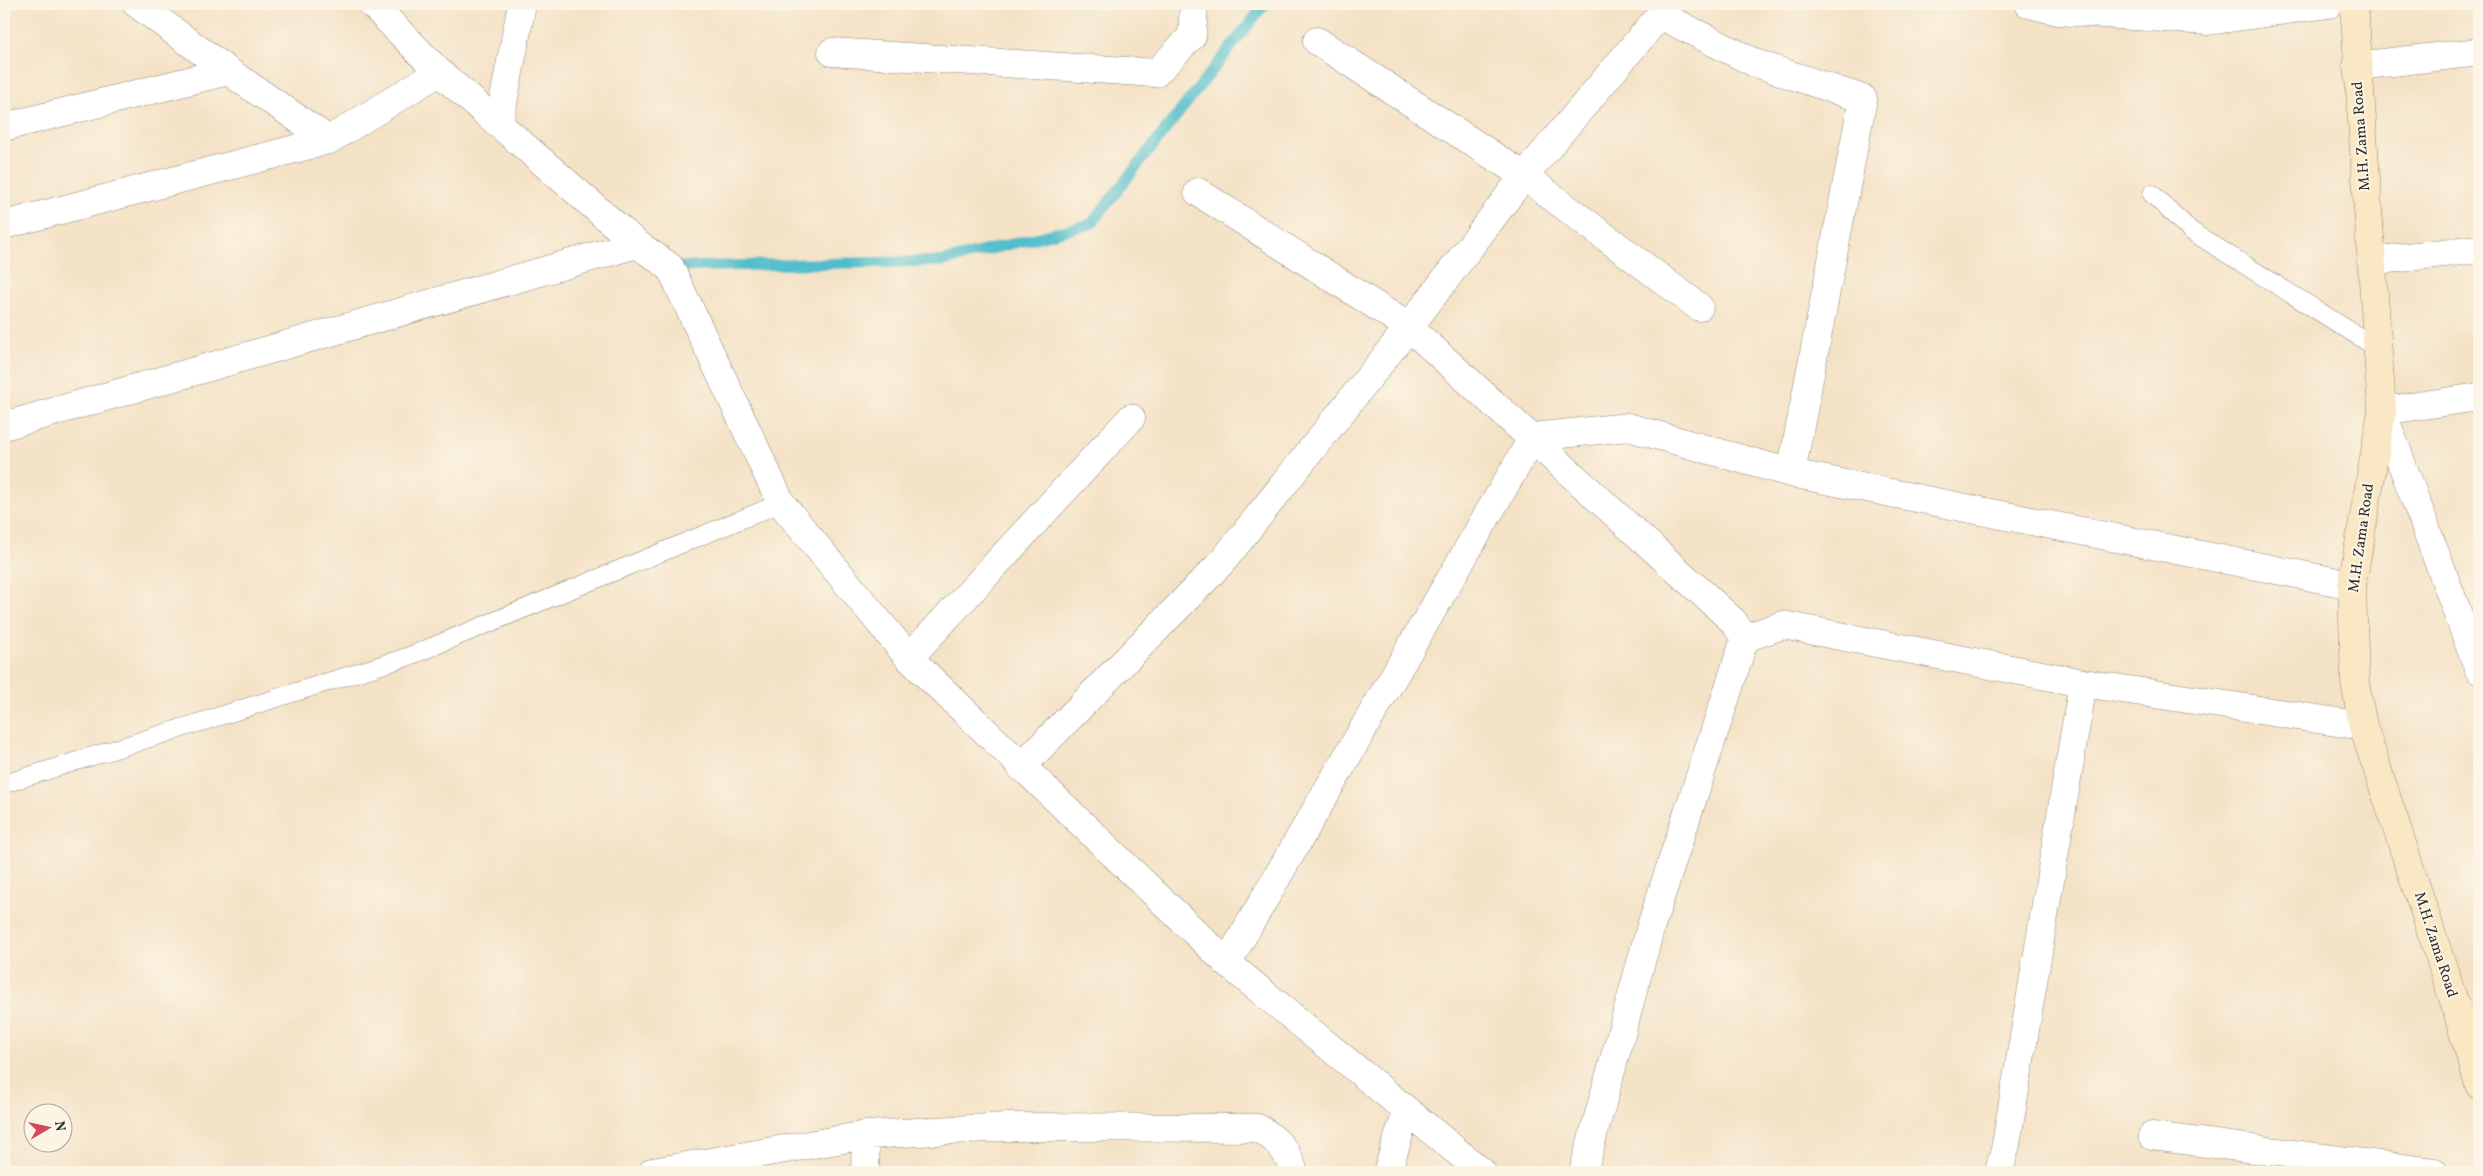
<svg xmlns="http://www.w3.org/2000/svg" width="2483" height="1176" viewBox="0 0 2483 1176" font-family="Vollkorn,serif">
<rect width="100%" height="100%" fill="#fcf5e5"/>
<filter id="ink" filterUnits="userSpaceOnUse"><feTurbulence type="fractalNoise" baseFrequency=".02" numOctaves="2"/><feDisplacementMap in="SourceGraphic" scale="10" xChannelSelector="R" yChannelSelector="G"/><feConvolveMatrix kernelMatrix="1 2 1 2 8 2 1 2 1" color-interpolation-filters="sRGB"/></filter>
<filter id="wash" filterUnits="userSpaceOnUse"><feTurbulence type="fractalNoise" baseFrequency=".0096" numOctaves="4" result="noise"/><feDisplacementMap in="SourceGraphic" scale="20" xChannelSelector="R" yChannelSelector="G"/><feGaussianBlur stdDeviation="1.12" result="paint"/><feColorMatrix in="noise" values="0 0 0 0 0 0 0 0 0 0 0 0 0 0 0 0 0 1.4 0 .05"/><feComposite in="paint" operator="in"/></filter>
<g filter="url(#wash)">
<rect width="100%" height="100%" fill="#f4e2c6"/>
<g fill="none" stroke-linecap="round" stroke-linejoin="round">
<path stroke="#51bdcc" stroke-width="11" d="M671,267L944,261L1091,224L1265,4"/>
</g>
</g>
<g filter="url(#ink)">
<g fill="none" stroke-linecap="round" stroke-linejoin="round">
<g stroke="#908678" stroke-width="19">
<path id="service" d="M2152,194L2191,231L2377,348
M4,784L407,657L781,503"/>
</g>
<g stroke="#908678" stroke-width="29">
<path id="minor" d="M137,4L228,71
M372,4L439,72L637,244L670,267L781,503L909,658L1227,963L1482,1172
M2029,4L2058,11L2208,21L2329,4
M1317,41L1524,176L1699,307
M832,52L1156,73L1192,36L1194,4
M2357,66L2479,52
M499,124L522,4
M4,127L228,71L329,140L439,72
M1198,192L1409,327L1733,621L1745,638L1651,926L1583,1172
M4,225L329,140
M2371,261L2479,249
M2479,397L2382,411L2479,670
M4,426L637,244
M1745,638L1783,625L2083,683L2363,726
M909,658L1131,418
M1021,767L1222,562L1409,327L1524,176L1660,15L1755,63L1863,99L1791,473L2352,585
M1227,963L1533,437L1628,427L1791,473
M2152,1136L2434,1172
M652,1172L866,1135L1006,1127L1258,1128C1277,1139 1288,1151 1294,1172
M865,1172L866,1135
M1387,1172L1407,1111
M1999,1172L2006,1144L2083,683"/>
</g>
<g stroke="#908678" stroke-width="29">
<path id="secondary" d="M2354,4L2382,411L2352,585L2355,683L2363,726L2452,995L2479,1085"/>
</g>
<use href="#service" stroke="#fff" stroke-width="18"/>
<use href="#minor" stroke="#fff" stroke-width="28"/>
<use href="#secondary" stroke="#fae7c3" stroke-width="28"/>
</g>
</g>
<g text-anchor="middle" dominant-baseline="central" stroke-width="4" stroke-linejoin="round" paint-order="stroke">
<g font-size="15" fill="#2b2b2b" stroke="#fcf5e5">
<text transform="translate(2362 136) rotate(-94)">M.H. Zama Road</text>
<text transform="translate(2362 538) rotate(-82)">M.H. Zama Road</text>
<text transform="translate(2435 945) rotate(72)">M.H. Zama Road</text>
</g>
</g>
<rect width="2483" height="1176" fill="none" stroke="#fcf5e5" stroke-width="20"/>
<g transform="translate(48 1128) rotate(81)"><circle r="24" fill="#fcf5e5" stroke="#a8a49b"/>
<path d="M0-4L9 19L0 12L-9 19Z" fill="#d1495b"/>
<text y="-8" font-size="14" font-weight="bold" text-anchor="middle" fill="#2b2b2b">N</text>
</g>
</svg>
